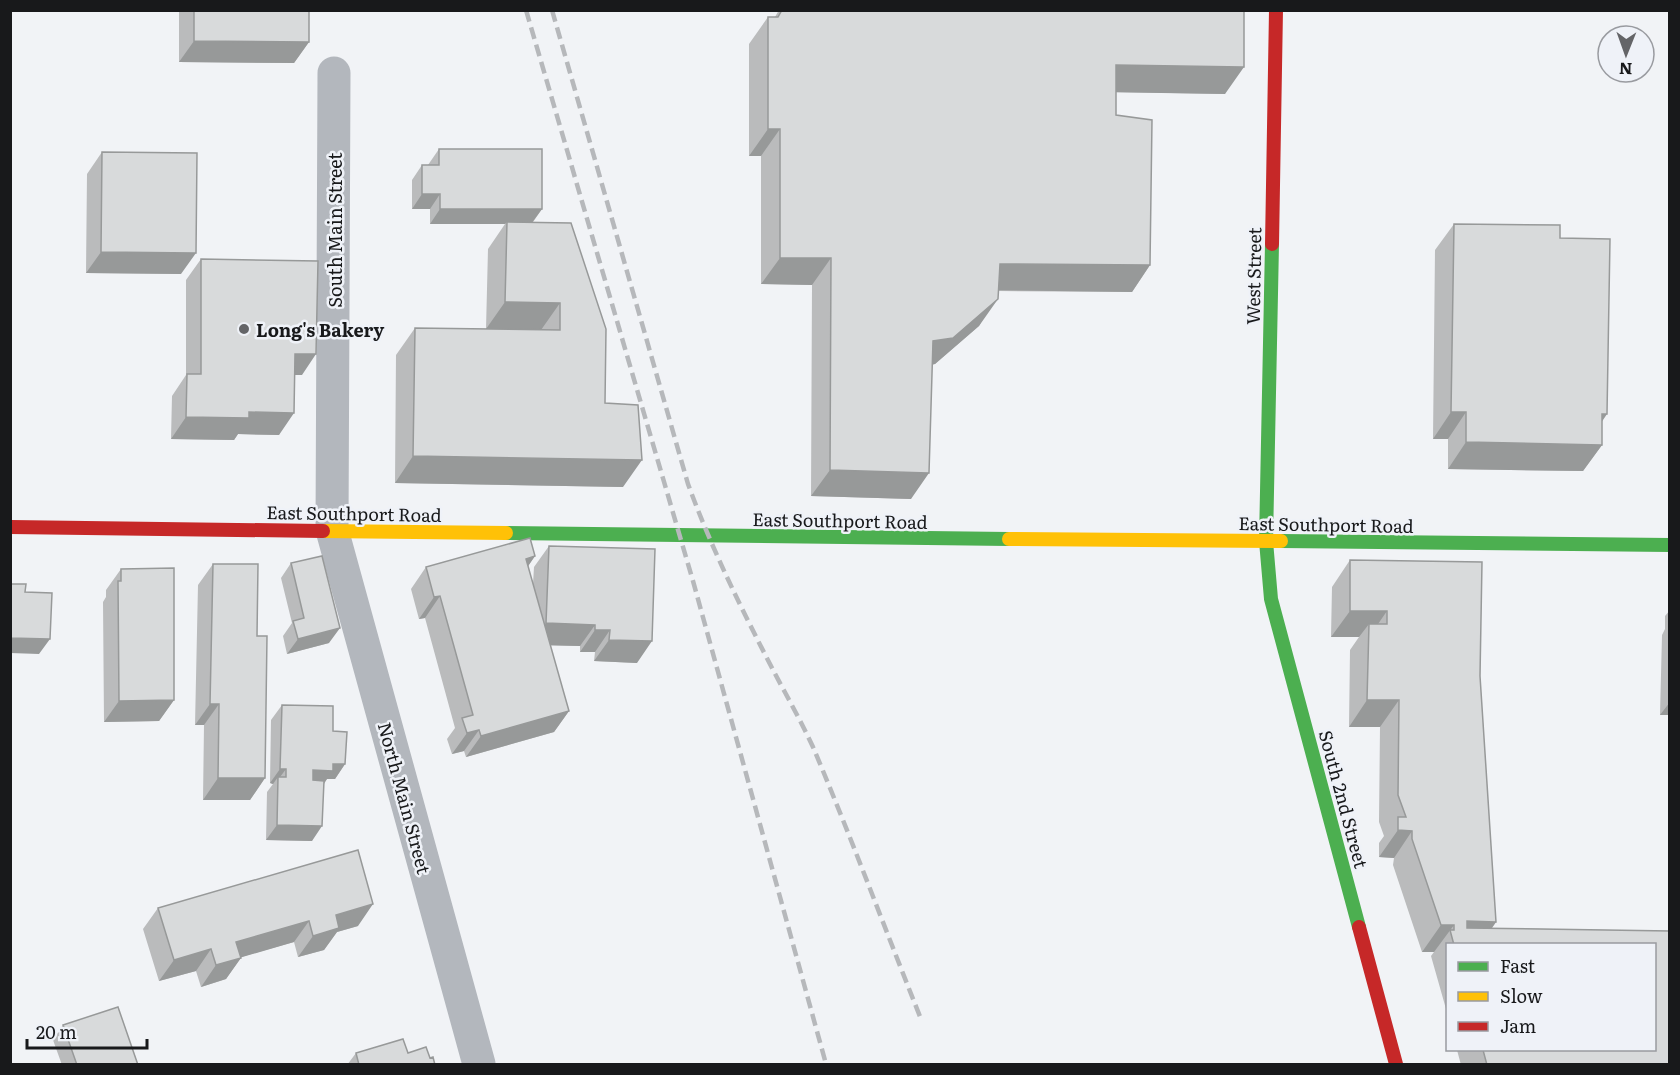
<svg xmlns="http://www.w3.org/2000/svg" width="1680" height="1075" viewBox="0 0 1680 1075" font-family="Literata,serif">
<rect width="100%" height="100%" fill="#f1f3f6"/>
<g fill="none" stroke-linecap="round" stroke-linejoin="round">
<path stroke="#b3b7bd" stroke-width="33" d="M334,73L332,530L479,1064"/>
<path stroke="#4caf50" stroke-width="14" d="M1272,244L1266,541L1271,599L1359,927
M506,533L1009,539
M1281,541L1670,545"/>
<path stroke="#ffc107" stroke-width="14" d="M323,531L506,533
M1009,539L1281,541"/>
<path stroke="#c62828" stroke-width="14" d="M1272,244L1276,10
M10,527L323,531
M1359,927L1396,1064"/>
<path stroke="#b6b8bb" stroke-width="4.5" stroke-dasharray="12 6" stroke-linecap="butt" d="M526,10L693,581L826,1064
M552,10L688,484C711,547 740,606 771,666C785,693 800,719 813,747C851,837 885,929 921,1019"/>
</g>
<path fill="#babbbc" d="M179,10H309V42L294,63L179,62Z
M779,10H1244L1225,94L1116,92V115L1150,265L1132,292L998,291L979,326L935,364L932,365L911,499L811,496L812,285L761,284V156H749V44L768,17H775Z
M439,149L542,209L533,222L605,403L623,487L395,483L396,355L415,328L486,329L488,249L505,224H430V209H412V180L422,165H428Z
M102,152L181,274L86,273L87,174Z
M1454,224L1560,238L1602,422V445L1583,471L1448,469V439H1433L1435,250Z
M201,259L302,375H295L279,435L238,434L234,440L171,439L172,396L186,375V280Z
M549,546L637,663L594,661L595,652H580V646L550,645L569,711L554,732L466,757L464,751L452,754L447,739L455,728L425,618L419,619L411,589L426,567L535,556L528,566L533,584L534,567Z
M1350,560L1482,562L1480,676L1496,922L1492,928L1670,931V1065H1461L1457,1050H1654V945H1448V1016L1431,956L1434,952H1422L1393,865L1394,858L1379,857V843L1384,836L1379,822L1380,727H1349L1350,650L1359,637H1331L1332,587Z
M291,563L329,643L287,654L283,636L292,623L281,578Z
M213,564L257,636L265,778L250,800H203L204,725H195L198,585Z
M121,569L174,700L159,721L104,722L103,602L106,597V590Z
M1670,610V715H1660L1662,635L1665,629V616Z
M282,705L333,731L345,764L335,779H327L324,784L312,841L266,840L267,792L273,784L270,783L271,720Z
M158,908L358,926L337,932L324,950L298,957L294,942L241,957L226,979L201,987L196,971L159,981L143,929Z
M63,1025L138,1065H62L53,1040Z
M356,1053H408L430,1058L435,1065H347Z"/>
<path fill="#979999" d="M194,41L309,42L294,63L179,62Z
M1116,65L1244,67L1225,94L1098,92Z
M768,129H780L761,156H749Z
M422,194H440L430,209H412Z
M440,209H542L531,224L507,222L505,224H430Z
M101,252L196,253L181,274L86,273Z
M780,258H831L812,285L761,284Z
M1000,264L1150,265L1132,292L981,290Z
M998,299L979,326L935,364L914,367L933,341Z
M505,302L560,303L541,330L486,329Z
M295,354H316L302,375H280Z
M249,412L294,413L279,435L238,434L234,440L171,439L186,417Z
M1451,412H1466L1448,439H1433Z
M1602,414H1607L1589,441Z
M1466,442L1602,445L1583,471L1448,469Z
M413,456L642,460L623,487L395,483Z
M830,470L929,473L911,499L811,496Z
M535,556L520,578L526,559Z
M440,596L425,618L419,619L434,597Z
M1350,611H1387L1369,637V624L1359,637H1331Z
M546,623L595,625L580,646L531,645Z
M340,628L329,643L287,654L298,639Z
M595,630H610L595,652H580Z
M10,638L50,639L39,654L10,653Z
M609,640L652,641L637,663L594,661Z
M174,700L159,721L104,722L119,701Z
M1367,700H1399L1380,727H1349Z
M1670,702V715H1660Z
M210,704H219L204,725H195Z
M569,711L554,732L466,757L481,736Z
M479,730L464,751L452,754L467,733Z
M333,764H345L335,779H327L322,786L303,785L313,770Z
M280,769H286L277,781L278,777L273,784L270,783Z
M218,778H265L250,800H203Z
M277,825L322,826L312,841L266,840Z
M1398,830L1412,831L1394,858L1379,857Z
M373,904L358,926L337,932L324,950L298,957L313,936L336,915Z
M309,921L294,942L222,963L236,942Z
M1467,921L1496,922L1480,945H1454Z
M1441,925H1454L1434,952H1422Z
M211,949L196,971L159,981L174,960Z
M241,958L226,979L201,987L216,965Z"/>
<path fill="#d8dadb" stroke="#979999" stroke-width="1.5" d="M194,10H309V42L194,41Z
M782,10H1244V67L1116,65V115L1152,120L1150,265L1000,264L998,299L953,338L933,341L929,473L830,470L831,258H780V129H768V17H778Z
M439,149H542V209H440V194H422V165H439Z
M102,152L197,153L196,253L101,252Z
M507,222L571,223L606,329L605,403L638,405L642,460L413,456L415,328L560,330V303L505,302Z
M1454,224L1560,225V238L1610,239L1607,414H1602V445L1466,442V412H1451Z
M201,259L318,261L316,354H295L294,413L249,412V418L186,417L187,374H201Z
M530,538L535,556L526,559L569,711L481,736L479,730L467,733L462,718L473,715L440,596L434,597L426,567Z
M549,546L655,549L652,641L609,640L610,630H595V625L546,623Z
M322,556L340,628L298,639L293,621L304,618L291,563Z
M1350,560L1482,562L1480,676L1496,922L1467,921V928L1670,931V1065H1487L1483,1050H1654V945H1454L1450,930H1454V925H1441L1412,839V831L1398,830V817H1406L1398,795L1399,700H1367L1369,624H1387V611H1350Z
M213,564H258L257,636H267L265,778H218L219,704H210Z
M174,568V700L119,701L118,581H121V569Z
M10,584H26L25,592L52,593L50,639L10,638Z
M282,705L333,706V731L347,732L345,764H333V771L313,770V780L324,781L322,826L277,825L278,777H286V769H280Z
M358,850L373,904L336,915L339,928L313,936L309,921L236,942L241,958L216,965L211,949L174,960L158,908Z
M118,1007L138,1065H77L63,1025Z
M403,1039L408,1053L426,1047L430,1058L433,1057L435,1065H359L356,1053Z"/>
<circle fill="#646568" stroke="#eff2f8" stroke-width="2" cx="244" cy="329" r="6"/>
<g text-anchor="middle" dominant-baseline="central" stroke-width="5" stroke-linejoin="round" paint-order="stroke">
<g font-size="18" fill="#18191b" stroke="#eff2f8">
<text transform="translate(334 230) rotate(-90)">South Main Street</text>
<text transform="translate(1253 276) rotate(-89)">West Street</text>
<text transform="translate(354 513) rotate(1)">East Southport Road</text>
<text transform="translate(840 520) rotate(1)">East Southport Road</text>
<text transform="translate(1326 524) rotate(1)">East Southport Road</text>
<text transform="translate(405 798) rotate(75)">North Main Street</text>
<text transform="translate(1344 799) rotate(75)">South 2nd Street</text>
</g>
<g font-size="18" font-weight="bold" fill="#18191b" stroke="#eff2f8" text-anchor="start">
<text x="256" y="329">Long's Bakery</text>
</g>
</g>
<rect width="1680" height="1075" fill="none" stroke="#18191b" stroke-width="24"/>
<rect x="1446" y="943" width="210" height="108" fill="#eff2f8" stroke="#999ba0" stroke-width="1.5"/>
<rect x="1458" y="962" width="30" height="9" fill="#4caf50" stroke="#999ba0" stroke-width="1.5"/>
<text x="1500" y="973" font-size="18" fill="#18191b">Fast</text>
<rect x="1458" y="992" width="30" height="9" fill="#ffc107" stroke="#999ba0" stroke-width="1.5"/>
<text x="1500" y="1003" font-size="18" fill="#18191b">Slow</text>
<rect x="1458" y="1022" width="30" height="9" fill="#c62828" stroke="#999ba0" stroke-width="1.5"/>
<text x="1500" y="1033" font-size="18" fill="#18191b">Jam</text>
<g transform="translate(1626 54) rotate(181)"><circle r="28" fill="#eff2f8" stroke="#999ba0" stroke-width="1.5"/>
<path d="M0-4.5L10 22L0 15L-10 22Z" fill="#646568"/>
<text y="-9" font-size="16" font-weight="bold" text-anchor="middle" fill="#18191b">N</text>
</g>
<path d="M27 1039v9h120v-9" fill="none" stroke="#18191b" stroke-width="3"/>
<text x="36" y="1039" font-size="18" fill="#18191b" stroke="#eff2f8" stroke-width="4.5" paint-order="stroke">20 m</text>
</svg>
